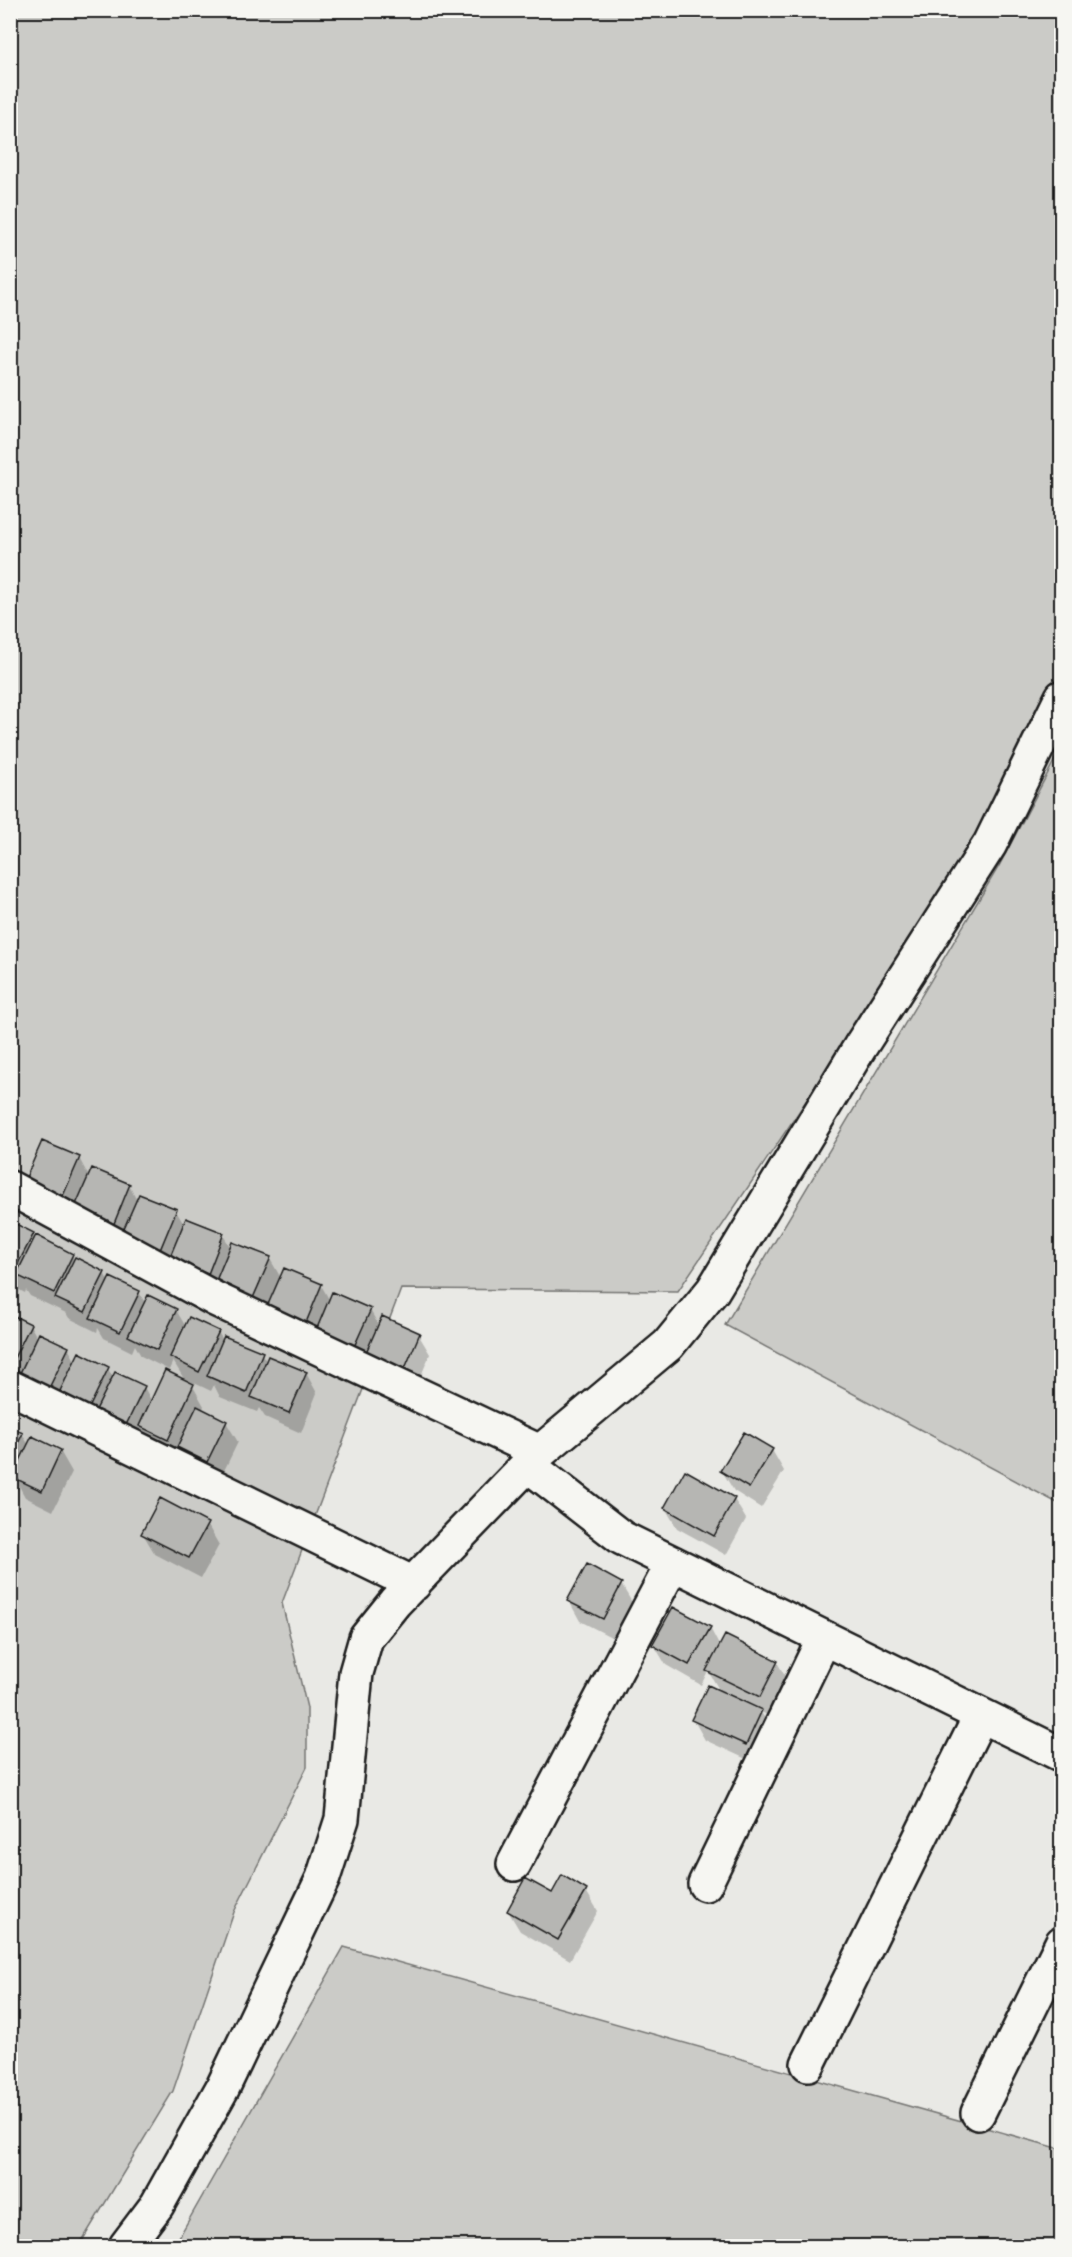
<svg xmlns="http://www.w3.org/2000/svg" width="1072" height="2257" viewBox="0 0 1072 2257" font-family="'Balsamiq Sans',sans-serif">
<rect width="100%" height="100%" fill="#e9e9e5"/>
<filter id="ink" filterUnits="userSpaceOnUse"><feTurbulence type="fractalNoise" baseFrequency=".0167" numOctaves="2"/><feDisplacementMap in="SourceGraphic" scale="12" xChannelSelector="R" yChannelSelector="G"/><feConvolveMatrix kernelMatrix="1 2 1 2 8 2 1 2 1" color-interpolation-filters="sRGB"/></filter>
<g filter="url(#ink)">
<path fill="#cbcbc7" stroke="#747472" stroke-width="1.5" d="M11,11H1061V689L920,932L678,1291L401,1289L282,1603L307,1708V1767L234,1912L173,2091L79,2246H11Z
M1061,748V1505L725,1325L999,866Z
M344,1947L1061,2149V2246H174Z"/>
<path fill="#0003" d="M79,1158L89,1177L129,1185L137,1201L176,1211L185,1226L187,1220L223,1235L231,1248L270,1259L281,1278L321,1285L330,1301L370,1310L379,1326L418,1334L430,1354L414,1393L38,1203Z
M10,1223L33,1235L36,1240L72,1255L75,1261L104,1273L109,1282L139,1292L145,1303L176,1310L186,1327L218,1332L224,1342L261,1353L267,1362L306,1373L317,1393L301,1433L265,1417L259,1408L257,1412L220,1397L214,1385L211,1391L190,1381L204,1406L202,1411L226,1422L238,1442L219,1481L153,1446L144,1431L137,1446L10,1378V1315L30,1325L38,1339L68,1348L76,1362L107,1368L114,1378L144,1387L152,1402L186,1382L173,1361L169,1370L141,1356L135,1345L132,1352L104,1338L98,1328L97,1332L69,1318L66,1313L30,1296L26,1290L25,1293L10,1285Z
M10,1428L22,1434L29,1445L33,1438L60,1451L72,1472L53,1511L25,1497L19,1486L16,1493L10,1490Z
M744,1434L772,1450L784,1471L761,1508L734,1491L722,1471Z
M734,1499L746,1519L726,1555L677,1528L665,1508Z
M207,1524L219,1545L201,1578L155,1554L143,1534Z
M621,1584L633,1604L615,1639L580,1621L569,1601Z
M710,1628L720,1647L777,1662L789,1683L771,1717L761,1712L773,1732L757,1764L705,1740L693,1719L721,1693L708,1671L701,1685L666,1665L654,1645Z
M586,1891L598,1911L570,1960L520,1931L508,1911L552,1895Z"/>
<path fill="#b6b6b3" stroke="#1c1c1c" stroke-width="1.5" d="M42,1141L80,1157L62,1198L24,1182Z
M92,1168L130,1184L113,1226L74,1209Z
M139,1194L177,1209L160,1250L121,1235Z
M186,1218L224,1233L208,1274L169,1259Z
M10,1221L34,1233L13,1273L10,1272Z
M36,1235L73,1254L54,1293L16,1275Z
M232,1242L271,1257L253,1298L215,1283Z
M75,1257L105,1272L85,1312L55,1298Z
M284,1268L322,1284L305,1325L266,1309Z
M110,1277L140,1291L120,1332L90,1318Z
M332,1292L371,1309L353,1349L315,1333Z
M148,1295L177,1309L157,1350L128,1336Z
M10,1314L31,1324L11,1364L10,1363Z
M382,1316L420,1333L403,1373L364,1357Z
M189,1317L219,1331L199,1372L170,1357Z
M39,1333L69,1347L49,1388L20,1373Z
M224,1336L263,1352L246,1393L207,1376Z
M79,1352L109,1367L89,1408L59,1393Z
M268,1356L307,1372L289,1413L251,1397Z
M165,1370L194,1384L168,1440L139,1426Z
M115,1372L145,1386L125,1427L95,1412Z
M197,1406L227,1421L207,1462L177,1447Z
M10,1427L23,1433L10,1460Z
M744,1432L773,1449L749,1488L720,1471Z
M32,1436L61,1450L42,1491L12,1477Z
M685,1470L735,1498L714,1536L664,1508Z
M160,1498L208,1523L189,1558L141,1534Z
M587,1564L622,1583L603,1619L567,1601Z
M673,1607L711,1627L689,1665L652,1645Z
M725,1635L778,1661L760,1697L706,1671Z
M708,1685L762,1710L746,1745L691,1720Z
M562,1875L587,1890L558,1940L507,1911L525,1878L552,1893Z"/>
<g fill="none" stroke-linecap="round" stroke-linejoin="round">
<g stroke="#1c1c1c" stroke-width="38">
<path id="minor" d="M10,1188L215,1299L540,1452
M10,1387L414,1584
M528,1465L622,1538L1062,1755
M514,1864L673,1563
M705,1884L824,1638
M808,2064L981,1715
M978,2113L1062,1943
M126,2246L157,2205L223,2087L323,1878L342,1819L356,1673L366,1638L395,1602L540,1452L668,1345L713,1290L860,1047L990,844L1062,697"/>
</g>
<use href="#minor" stroke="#f6f6f2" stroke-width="33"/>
</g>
</g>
<rect width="1072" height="2257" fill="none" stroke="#f6f6f2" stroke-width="36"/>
<rect x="18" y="18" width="1036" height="2221" fill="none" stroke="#1c1c1c" stroke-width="2" filter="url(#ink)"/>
</svg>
